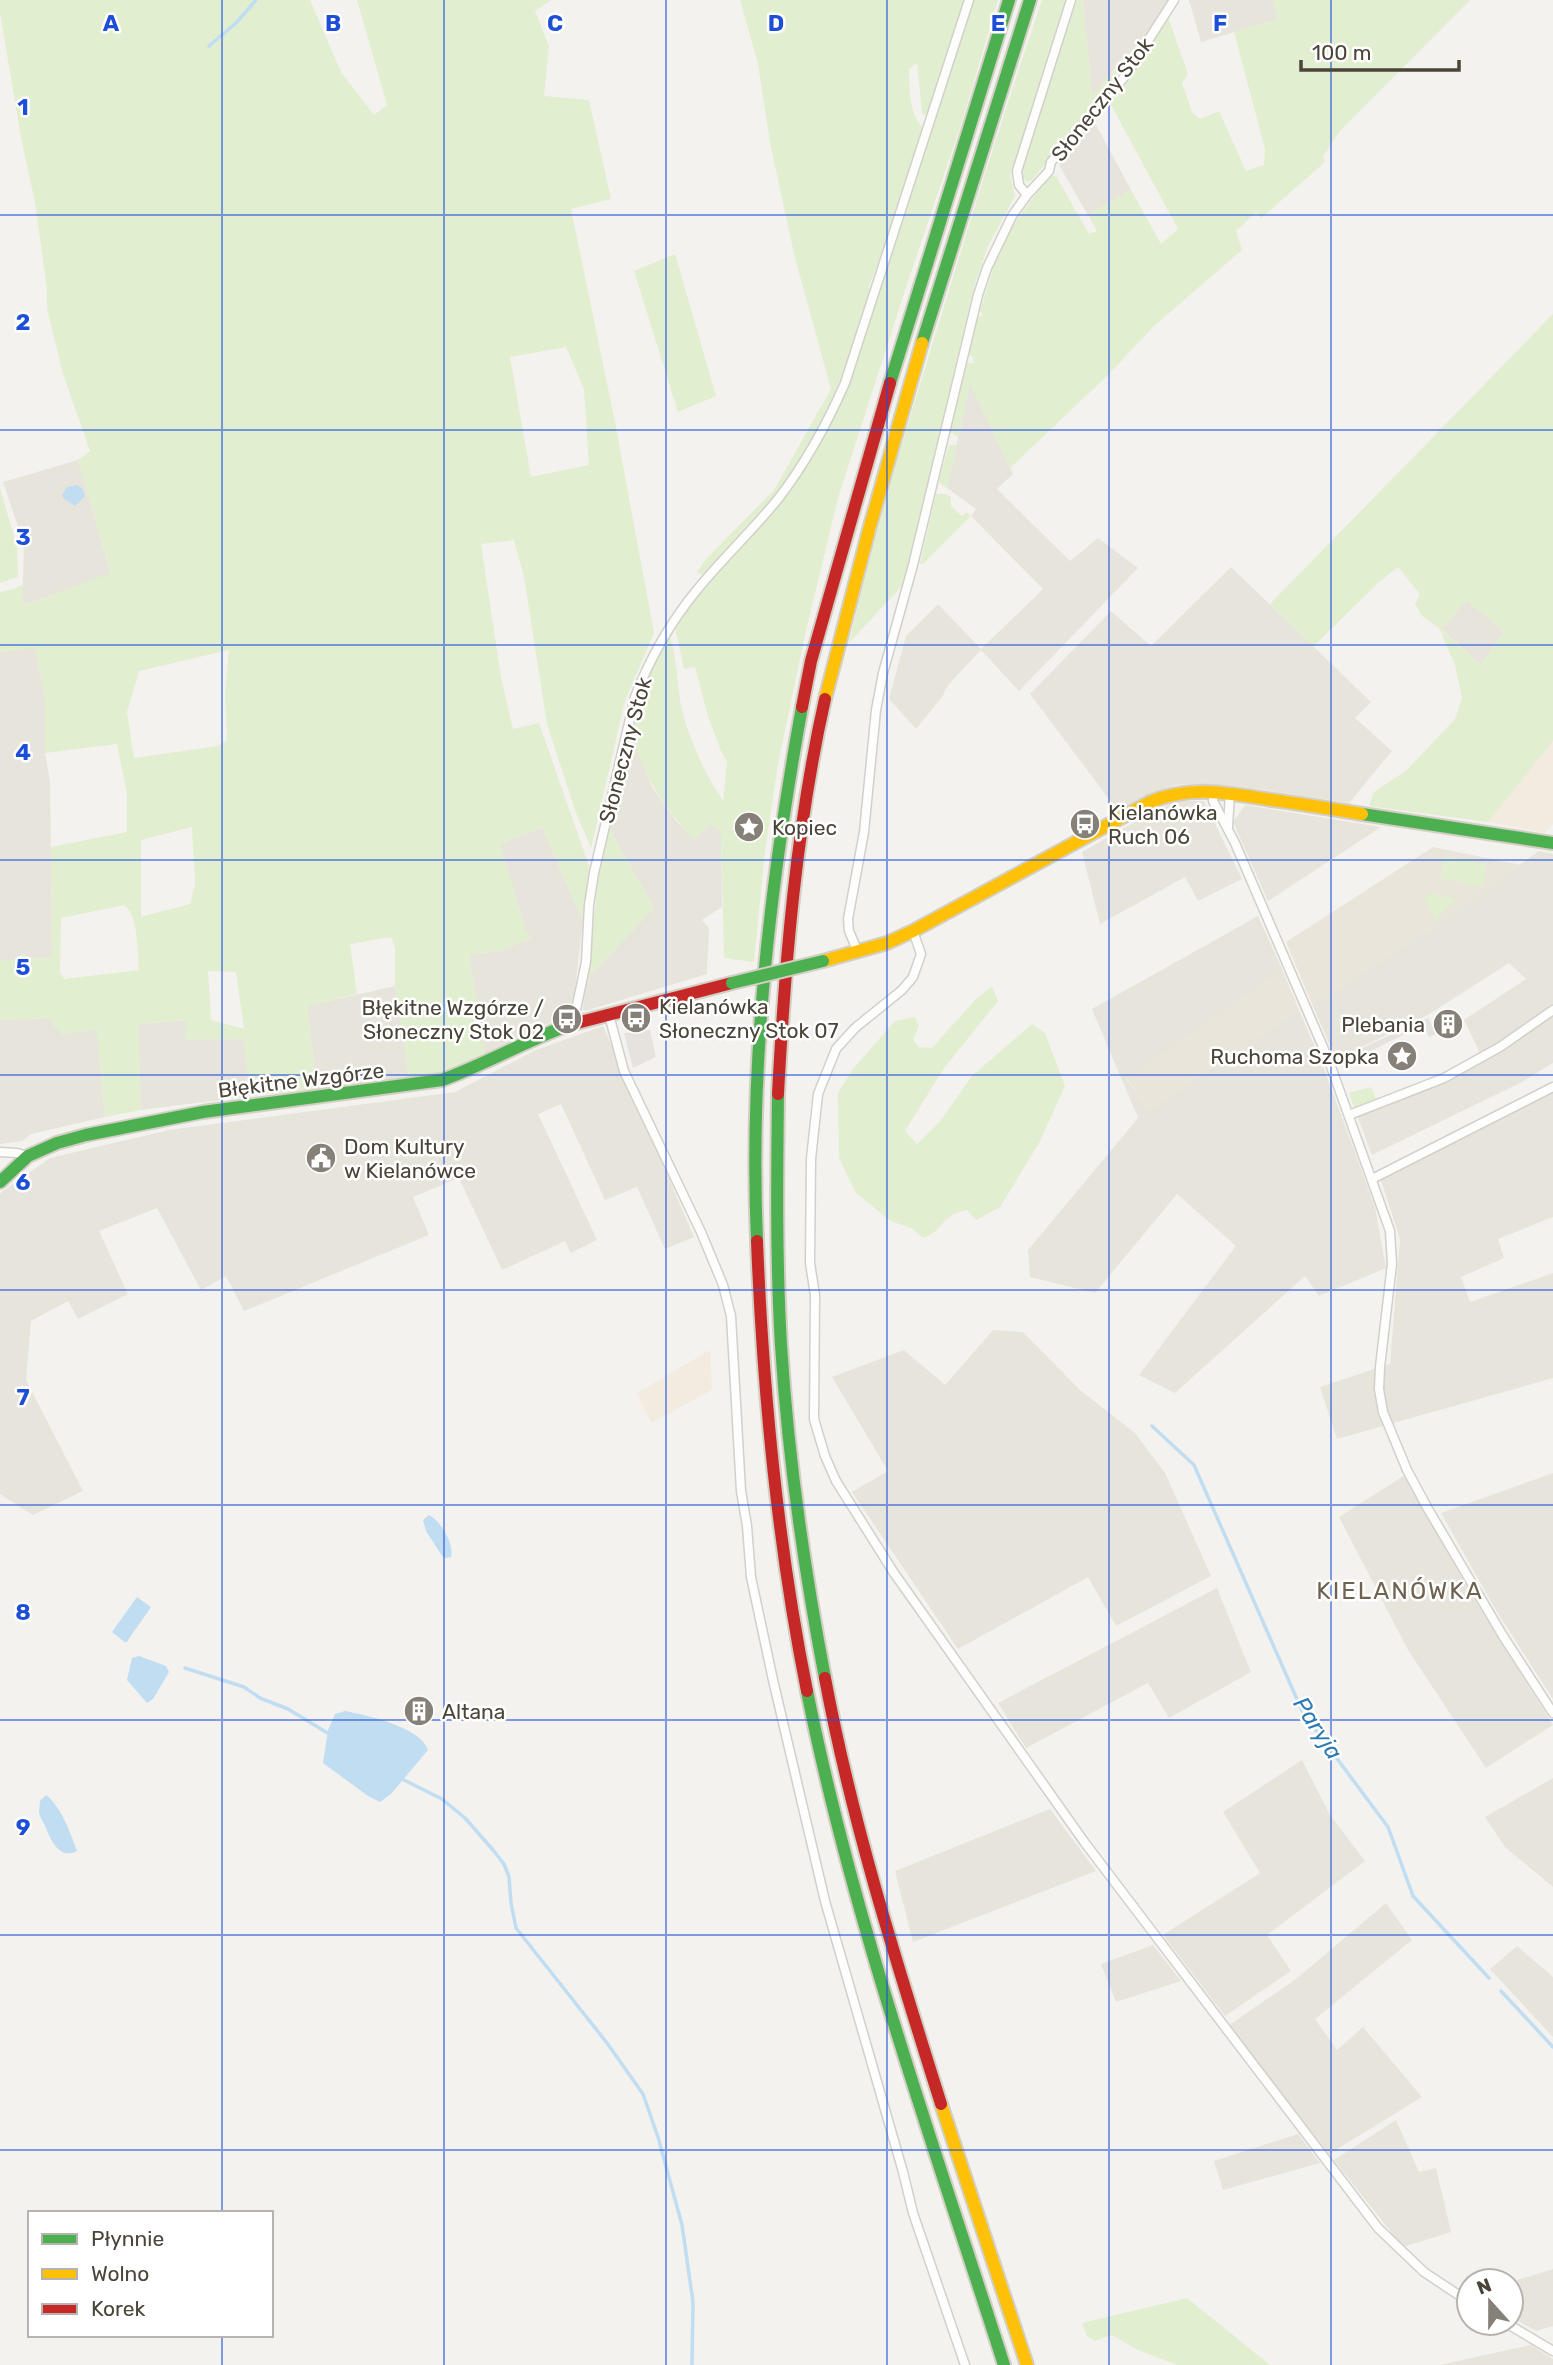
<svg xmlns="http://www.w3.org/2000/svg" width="1553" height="2365" viewBox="0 0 1553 2365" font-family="Rubik,sans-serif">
<rect width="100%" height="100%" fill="#f4f2ee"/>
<path fill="#e7e4dc" d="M1083,0H1171L1148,36L1116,67L1092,97Z
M1189,0H1273L1278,19L1201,42Z
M1094,121L1131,190L1088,215L1059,165Z
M970,383L1013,474L997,489L1070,561L1098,538L1138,568L1019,691L981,650L948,685L942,697L916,729L889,699L906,636L938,604L981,649L1043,589L971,516L976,509L947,488Z
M78,460L111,574L22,606L24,545L3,482Z
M1231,567L1371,702L1355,718L1392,751L1349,803L1237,786L1198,784L1176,785L1118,811L1030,694L1111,611L1151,646Z
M1467,600L1504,632L1481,665L1441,629Z
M35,647L45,698V753L50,781L52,957L0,961V652Z
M631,718L640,756L652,787L676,821L694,839L710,823L721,831L722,907L702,920L709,928L707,974L585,1011L583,1009L585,991L590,975L654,908L607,825Z
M1177,801H1204L1242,879L1198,901L1185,877L1100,924L1082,852L1154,811Z
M1245,805L1381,827L1268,901L1233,822Z
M542,827L583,921L574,996L566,1015L485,1053L469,954L500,951L531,938L525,929L500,844Z
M1539,851L1553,854V1063L1520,1083L1372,1155L1355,1110L1401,1092L1457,1067L1480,1053L1464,1020L1526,979L1509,963L1428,1015L1336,1059L1312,1004L1433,927Z
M1258,916L1283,971L1126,1079L1150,1109L1299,1010L1323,1066L1375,1207L1386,1268L1319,1296L1305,1276L1175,1393L1139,1375L1236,1246L1177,1194L1095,1293L1030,1277L1028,1250L1138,1118L1092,1009Z
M395,986L409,1076L317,1089L307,1006Z
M48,1018L62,1034L97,1029L105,1117L31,1134L22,1141L0,1144V1020Z
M187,1020L186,1040L244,1039L251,1096L141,1110L138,1024Z
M603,1026L694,1237L665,1249L637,1187L605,1200L561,1104L538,1114L597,1240L571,1253L565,1241L502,1270L459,1178L413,1197L429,1235L244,1311L226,1276L201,1290L157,1208L99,1231L128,1294L78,1319L68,1301L31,1321L26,1380L83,1491L33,1515L0,1494V1194L3,1191L50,1158L169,1130L455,1092L536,1050Z
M1553,1088V1217L1498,1239L1504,1258L1461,1277L1470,1302L1553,1273V1378L1337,1439L1320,1387L1390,1364L1400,1239L1381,1180Z
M993,1330L1023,1332L1080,1390L1135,1433L1165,1473L1211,1576L1116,1626L1088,1577L958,1649L852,1492L888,1471L832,1377L904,1350L945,1385Z
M1553,1473V1699L1497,1612L1441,1513Z
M1405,1475L1479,1607L1553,1725L1486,1768L1408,1650L1339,1517Z
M1217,1588L1251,1672L1169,1718L1148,1683L1026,1748L998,1703Z
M1302,1760L1330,1815L1365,1861L1267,1935L1291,1971L1225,2016L1163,1935L1260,1873L1223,1812Z
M1553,1778V1887L1505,1847L1485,1817Z
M1050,1809L1096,1871L913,1942L895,1871Z
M1386,1903L1412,1940L1315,2019L1337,2050L1363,2027L1422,2097L1329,2154L1228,2026L1296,1979Z
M1153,1945L1181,1981L1116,2002L1101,1964Z
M1517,1946L1553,1977V2037L1490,1969Z
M1396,2120L1419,2172L1436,2168L1451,2232L1403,2247L1334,2160Z
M1298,2134L1320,2163L1223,2190L1214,2161Z
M1553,2269V2326L1536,2331L1511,2317V2282Z
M1531,2345L1553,2359V2365H1440Z"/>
<path fill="#f3ebdf" d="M1553,741V824L1545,833L1488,822Z
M710,1350L712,1390L651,1423L637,1393Z"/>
<path fill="#eae5da" d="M1433,847L1521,865L1433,927L1312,1004L1286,942Z
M1283,971L1299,1010L1150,1109L1126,1078Z"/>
<path fill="#e1eecf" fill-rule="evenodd" d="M0,0H310L341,72L374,115L387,105L357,0H551L535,11L549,46L544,96L589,100L611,199L571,209L615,422L654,633L625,701L591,848L576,813L547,724L524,577L514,540L481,544L501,677L513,729L539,723L589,866L583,921L542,827L500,844L525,929L531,938L500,951L469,954L485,1053C461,1064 436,1079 409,1076L395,986V948L391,937L350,944L357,994L307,1006L317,1089L251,1096L243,1039L185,1040L186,1020L138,1024L141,1110L105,1117L97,1030L62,1034L48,1018L0,1020V961L52,957L51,847L127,832V794L117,744L45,753V698L35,648L0,652V592L14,589L23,584V606L111,573L78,460L90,451L63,374L47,309V289L35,202L22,143L0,13ZM566,347L584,389L589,465L531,477L510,357ZM229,650L225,692L227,740L218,746L134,758L127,712L139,671ZM192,827L195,884L190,904L141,917V840ZM125,905C139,919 137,951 139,970L64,979L60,972L61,918ZM208,971L236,972L244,1029L211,1020Z
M740,0H964L932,105L925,116L922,113L917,63L909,69C910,90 908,110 922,127L919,141L886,243L869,286L870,291C848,362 825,432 779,491C756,521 729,548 703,575L697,572L706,559L774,490L831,389L795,258L770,143L758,64Z
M973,0H998L961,125L908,281L838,498L805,635L778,764L765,851L754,962L724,958L721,831L709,824L694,840C666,810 632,763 632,720C632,703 660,653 670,636C677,658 677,682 681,706C687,735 706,777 723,800L727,762L721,751L708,716L695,667L684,669L675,627L704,587L791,487L829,426L861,349Z
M1042,0H1068L1010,175L1015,196L988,246L974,287L904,584L849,643C877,522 914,403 951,284C980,189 1010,94 1042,0Z
M1077,0H1083L1092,96L1123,60L1125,66L1032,180L1027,182L1023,177L1022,168Z
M1273,0H1470L1339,132L1323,157L1325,162L1261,218L1256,212L1236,231L1242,250L1154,326L1110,373L1010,468L970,384L958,437L950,432L967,363H974L973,357L969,355L978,316H983L980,310L995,263L1009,231L1049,176H1056L1089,234L1097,231L1088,215L1131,190L1161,244L1178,229L1110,103L1127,82L1168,17L1188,74L1182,83L1192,112L1200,119L1219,111L1246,171L1264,165L1265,149L1234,32L1278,19Z
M675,254L716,396L678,412L634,271Z
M1553,314V741L1488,822L1369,806L1374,792L1407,770L1455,719L1462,698L1455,665L1439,628L1422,616L1415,604L1420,594L1398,567L1378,583L1313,647L1270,604ZM1467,600L1504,632L1481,665L1441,630Z
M949,445H957L947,488L941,484L939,480Z
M0,488L17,547L18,577L0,583Z
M936,494H945L951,497V506L962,516L967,512L971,516L923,564H920Z
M607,825L654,908L590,975L588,980L598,877Z
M1444,856L1487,864L1483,887L1440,879Z
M1432,892L1456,900L1435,920L1424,899Z
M992,986L998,1001L944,1068L905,1131L917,1144L941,1120L972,1076L1032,1024L1045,1033L1065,1086L1039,1143L1000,1207L976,1220L967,1210C940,1215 944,1231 923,1238L913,1229L891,1221L856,1193L839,1158L838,1093L853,1069L895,1021L915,1017L919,1026L913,1040L919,1047L932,1048L976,999Z
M1371,1087L1377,1101L1355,1110L1349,1093Z
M1187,2298L1270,2365H1177L1136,2349L1112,2335L1095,2341L1087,2336L1082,2323Z"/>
<path fill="#e6e3df" d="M1428,1018L1436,1034L1429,1037L1423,1025L1341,1066L1338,1059Z
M650,1030L656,1057L633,1068L624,1033Z"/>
<path fill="#c0ddf1" d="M77,485L82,488L85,496L75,506L63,498L62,495L67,487Z
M429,1515C440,1520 455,1545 451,1557L445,1558L442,1556L426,1531L423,1520Z
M137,1597L151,1607L126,1643L112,1632Z
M139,1656L166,1666L169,1672L153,1699L147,1703L127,1680L132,1658Z
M345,1711C366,1715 421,1727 428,1750L391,1794L380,1802L368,1796L323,1763L328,1730L335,1714Z
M46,1795C61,1806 71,1834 77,1851C60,1860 51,1841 46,1828C44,1823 40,1818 39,1812C39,1808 40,1805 40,1801Z"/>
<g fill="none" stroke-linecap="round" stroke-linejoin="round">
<path stroke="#c0ddf1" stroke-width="3.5" d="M209,46L236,23L256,0
M1152,1426L1194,1465L1303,1713L1388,1827L1413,1896L1489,1978
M185,1668L244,1687L260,1698L288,1709L331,1735
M400,1778L442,1799L465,1818L493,1850L504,1864L509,1877L511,1903L516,1928L607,2043L643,2094L658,2137L682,2225L693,2302L692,2365
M1501,1991L1553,2047"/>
<g stroke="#d2d0cb" stroke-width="11">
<path id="street" d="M1027,195L1019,185L1017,171L1071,0
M1213,791V801L1235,843L1329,1061L1390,1231L1392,1264L1380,1367L1379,1389L1383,1412L1407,1470L1428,1509L1503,1636L1553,1713
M1228,827L1230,793
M913,931L921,954L913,977L902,990L855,1028L836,1049L818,1094L811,1159L810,1263L815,1295L814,1419L825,1456L836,1481L894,1573L1085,1843L1161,1943L1378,2228L1424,2272L1469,2302
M858,952L849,931L848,919L864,832L876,710L883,673L913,565L978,295L987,268L1012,216L1027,195L1049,171L1051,162L1126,75L1174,0
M609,1015L624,1071L701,1232L723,1285L731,1316L741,1491L747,1526L751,1577L773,1680L825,1901L903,2172L913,2213L965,2365
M573,1024L586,962L589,905L594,873L635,697C650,658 670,623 696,591C722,559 752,531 778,499C805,464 827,424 845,383L969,0
M1349,1115L1444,1078L1500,1047L1553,1010
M0,1152L17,1153L28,1156
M1372,1179L1553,1087
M1506,2323L1553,2351"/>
</g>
<g stroke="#d3cfc5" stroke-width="16">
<path id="fast" d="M922,343L1030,0
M890,383L1009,0
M1362,814L1553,843
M778,1094C777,1177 776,1261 781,1345C788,1457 804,1568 825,1678
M0,1182L28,1156L57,1143L86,1135L203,1112L442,1080C486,1064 525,1041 569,1025
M757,1241C749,1062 770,883 802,707
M807,1691C853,1921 933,2142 1004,2365"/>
</g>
<g stroke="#d3cfc5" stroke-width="16">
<path id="slow" d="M825,699L870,526L922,343
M823,961L887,943L913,931L1150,802C1191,785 1230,793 1272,800C1302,804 1332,809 1362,814
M941,2104L1027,2365"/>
</g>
<g stroke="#d3cfc5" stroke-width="16">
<path id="jam" d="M802,707L811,661L890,383
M569,1025L732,983
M778,1094C785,962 796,828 825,699
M757,1241C763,1393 777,1542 807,1691
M825,1678C852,1823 897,1964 941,2104"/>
</g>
<use href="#street" stroke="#fdfdfc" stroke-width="8"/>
<use href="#fast" stroke="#4caf50" stroke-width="12"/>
<use href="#slow" stroke="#ffc107" stroke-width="12"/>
<use href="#jam" stroke="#c62828" stroke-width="12"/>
<g stroke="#d3cfc5" stroke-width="16" stroke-linecap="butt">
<path id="fast-bridge" d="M732,983L823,961"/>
</g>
<use href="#fast-bridge" stroke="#4caf50" stroke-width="12"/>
</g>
<path fill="none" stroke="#1d4ed8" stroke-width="2" stroke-opacity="0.55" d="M222,0V2213M444,0V2365M666,0V2365M887,0V2365M1109,0V2365M1331,0V2365M0,215H1553M0,430H1553M0,645H1553M0,860H1553M0,1075H1553M0,1290H1553M0,1505H1553M0,1720H1553M0,1935H1553M0,2150H1553M222,2335V2365"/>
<defs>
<g id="bus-disc" transform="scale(1.575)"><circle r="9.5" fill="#868178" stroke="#fff"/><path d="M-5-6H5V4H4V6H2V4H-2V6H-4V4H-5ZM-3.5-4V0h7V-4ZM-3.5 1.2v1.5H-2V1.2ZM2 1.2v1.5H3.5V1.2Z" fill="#fff"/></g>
<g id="sight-disc" transform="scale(1.575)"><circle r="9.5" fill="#868178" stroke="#fff"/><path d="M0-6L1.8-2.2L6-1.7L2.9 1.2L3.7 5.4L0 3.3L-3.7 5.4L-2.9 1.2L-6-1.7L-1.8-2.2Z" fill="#fff"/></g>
<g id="building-disc" transform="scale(1.575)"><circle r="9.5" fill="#868178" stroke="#fff"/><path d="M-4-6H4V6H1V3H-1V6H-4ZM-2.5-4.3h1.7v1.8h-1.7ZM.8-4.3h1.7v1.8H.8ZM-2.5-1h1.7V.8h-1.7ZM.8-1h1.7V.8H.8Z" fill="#fff"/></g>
<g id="civic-disc" transform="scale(1.575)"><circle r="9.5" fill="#868178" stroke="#fff"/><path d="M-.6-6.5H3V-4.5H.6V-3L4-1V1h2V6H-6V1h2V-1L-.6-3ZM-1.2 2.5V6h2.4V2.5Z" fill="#fff"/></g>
</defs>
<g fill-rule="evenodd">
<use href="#bus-disc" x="1085" y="824"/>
<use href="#sight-disc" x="749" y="827"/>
<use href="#bus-disc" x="636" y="1018"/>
<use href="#bus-disc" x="567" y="1019"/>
<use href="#building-disc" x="1448" y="1024"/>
<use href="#sight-disc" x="1402" y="1056"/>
<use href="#civic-disc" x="321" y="1158"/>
<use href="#building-disc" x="419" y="1711"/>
</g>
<g text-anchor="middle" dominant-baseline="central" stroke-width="5" stroke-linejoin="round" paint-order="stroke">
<g font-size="21" fill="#4b4439" stroke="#fff">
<text transform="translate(1102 99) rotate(-52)">Słoneczny Stok</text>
<text transform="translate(625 750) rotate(-75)">Słoneczny Stok</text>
<text transform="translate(301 1080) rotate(-7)">Błękitne Wzgórze</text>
</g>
<g font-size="21" fill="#4b4439" stroke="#fff" text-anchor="start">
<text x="1108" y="812">Kielanówka<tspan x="1108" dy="24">Ruch 06</tspan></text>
<text x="772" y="827">Kopiec</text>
<text x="659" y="1006">Kielanówka<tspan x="659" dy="24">Słoneczny Stok 07</tspan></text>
<text x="544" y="1007" text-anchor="end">Błękitne Wzgórze /<tspan x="544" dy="24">Słoneczny Stok 02</tspan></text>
<text x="1425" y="1024" text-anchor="end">Plebania</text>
<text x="1379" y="1056" text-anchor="end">Ruchoma Szopka</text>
<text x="344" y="1146">Dom Kultury<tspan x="344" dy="24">w Kielanówce</tspan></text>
<text x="442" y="1711">Altana</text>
</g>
<g font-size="23" font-style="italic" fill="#2e7ab2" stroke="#fff">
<text transform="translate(1318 1728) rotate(57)">Paryja</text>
</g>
<g font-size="24" letter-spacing="2" fill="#6e6250" stroke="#fff">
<text x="1400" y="1591">KIELANÓWKA</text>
</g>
</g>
<g font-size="23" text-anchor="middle" font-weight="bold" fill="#1d4ed8" stroke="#fff" stroke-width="5" stroke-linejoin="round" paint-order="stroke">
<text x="111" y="31">A</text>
<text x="333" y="31">B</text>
<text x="555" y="31">C</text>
<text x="776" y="31">D</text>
<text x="998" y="31">E</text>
<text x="1220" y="31">F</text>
<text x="23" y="115">1</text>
<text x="23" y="330">2</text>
<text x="23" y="545">3</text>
<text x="23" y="760">4</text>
<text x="23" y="975">5</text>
<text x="23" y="1190">6</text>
<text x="23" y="1405">7</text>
<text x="23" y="1620">8</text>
<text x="23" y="1835">9</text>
</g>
<rect x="28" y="2211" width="245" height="126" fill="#ffffff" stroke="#b7b4b0" stroke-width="2"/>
<rect x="42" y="2234" width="35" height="10" fill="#4caf50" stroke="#b7b4b0" stroke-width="2"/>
<text x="91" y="2246" font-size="21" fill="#4b4439">Płynnie</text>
<rect x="42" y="2269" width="35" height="10" fill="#ffc107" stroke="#b7b4b0" stroke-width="2"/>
<text x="91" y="2281" font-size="21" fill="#4b4439">Wolno</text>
<rect x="42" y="2304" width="35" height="10" fill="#c62828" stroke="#b7b4b0" stroke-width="2"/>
<text x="91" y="2316" font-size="21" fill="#4b4439">Korek</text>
<g transform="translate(1490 2302) rotate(339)"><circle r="33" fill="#ffffff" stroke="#b7b4b0" stroke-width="2"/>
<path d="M0-5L12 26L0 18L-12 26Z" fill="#868178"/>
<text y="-10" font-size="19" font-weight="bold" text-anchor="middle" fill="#4b4439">N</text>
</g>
<path d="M1301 60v10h158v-10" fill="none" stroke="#4b4439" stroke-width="3.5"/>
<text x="1312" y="60" font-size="21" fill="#4b4439" stroke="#ffffff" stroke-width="5" paint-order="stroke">100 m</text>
</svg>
